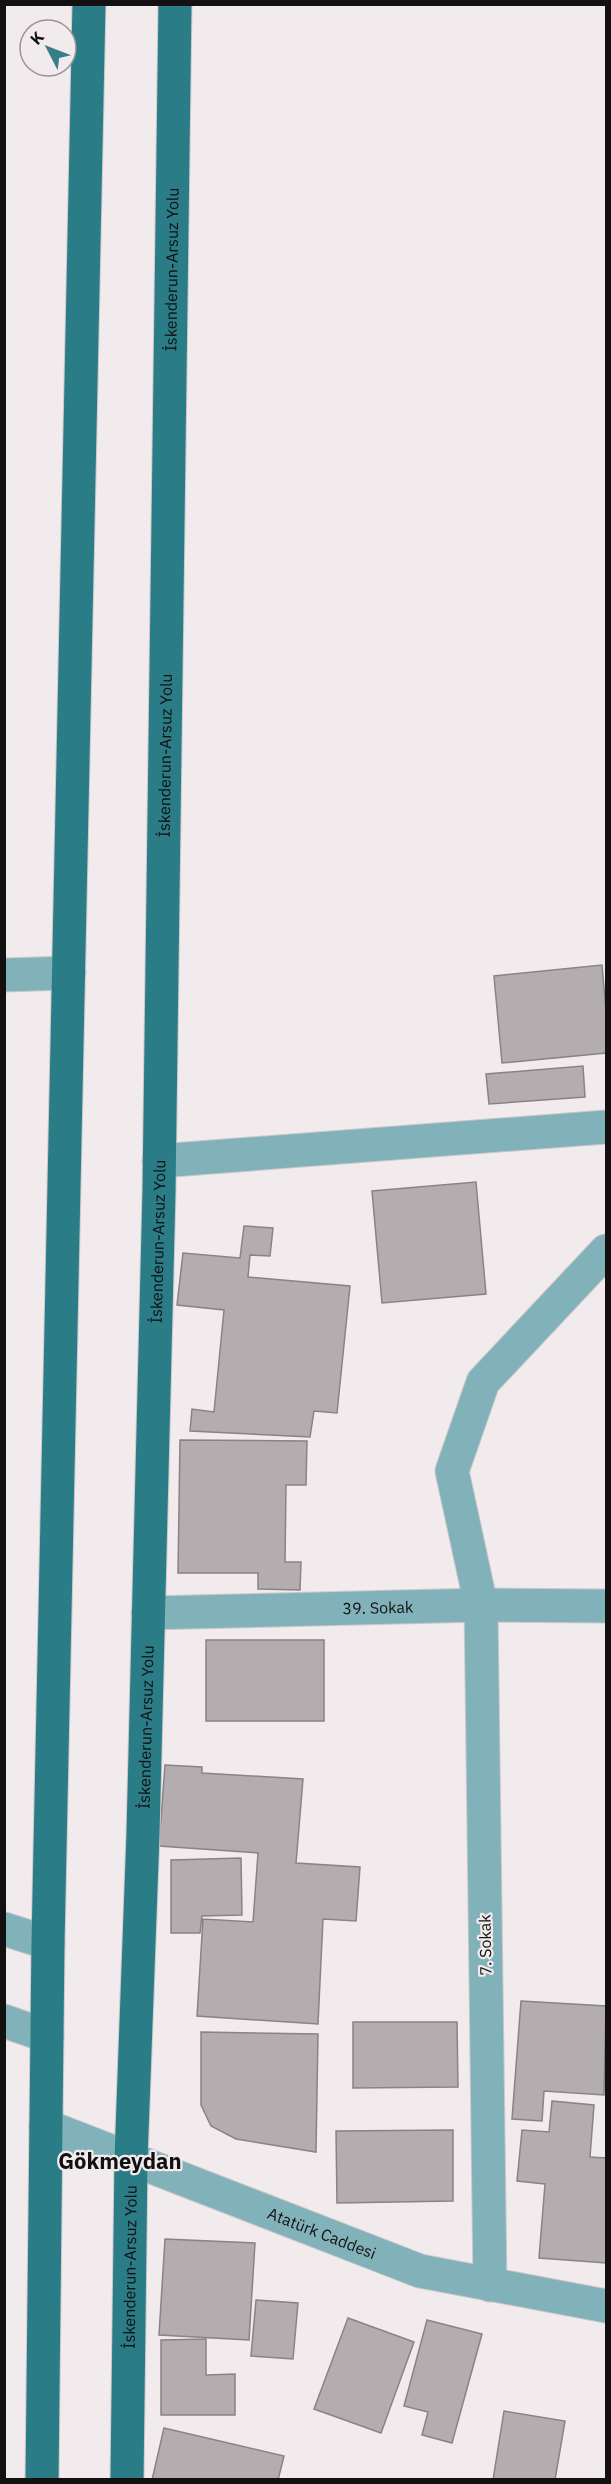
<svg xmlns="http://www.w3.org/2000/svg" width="611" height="2484" viewBox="0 0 611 2484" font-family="'IBM Plex Sans',sans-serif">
<rect width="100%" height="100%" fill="#f1ebee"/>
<path fill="#b3adb0" stroke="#888385" stroke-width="1.5" d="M602,965L606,1011V1053L502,1063L494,976Z
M583,1066L585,1097L489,1104L486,1074Z
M476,1182L486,1294L382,1303L372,1191Z
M244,1226L273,1228L270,1256L250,1255L248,1277L350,1286L337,1413L314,1411L310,1437L190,1431L192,1409L214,1412L224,1310L177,1305L183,1253L240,1258Z
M180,1440L307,1441L306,1485H286L285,1562H301L300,1590L258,1589V1573H178Z
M206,1640H324V1721H206Z
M165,1765L202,1767V1773L303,1779L296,1863L360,1867L356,1921L323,1919L318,2024L197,2016L203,1919L253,1922L258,1853L159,1846Z
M241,1858L242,1915L202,1916L200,1933H171V1860Z
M521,2001L606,2006L604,2095L544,2091L542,2121L512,2119Z
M353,2022H457L458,2087L353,2088Z
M201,2032L318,2034L316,2152L236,2139L211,2126L201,2105Z
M552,2101L594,2105L590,2157L606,2158V2263L539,2258L545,2184L517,2181L522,2130L549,2132Z
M453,2130V2201L337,2203L336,2131Z
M165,2239L255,2243L249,2340L159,2335Z
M256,2300L298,2303L293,2359L251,2356Z
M348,2318L414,2342L381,2433L314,2409Z
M427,2320L482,2334L452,2443L422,2435L428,2412L404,2406Z
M206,2339V2375L235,2374V2415H161V2340Z
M504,2411L565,2421L555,2480H493Z
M164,2428L284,2456L278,2480H152Z"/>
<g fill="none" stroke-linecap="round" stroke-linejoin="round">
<g stroke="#cdc8cb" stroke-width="35">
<g id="minor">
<path d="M4,975L69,973"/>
<path d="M159,1161L606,1127"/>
<path id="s1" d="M148,1613L481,1605L606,1606"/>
<path d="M490,2285L481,1605L452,1471L483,1382L606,1251"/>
</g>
</g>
<g stroke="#cdc8cb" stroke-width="35">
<g id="tertiary">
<path d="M4,1929L48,1943"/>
<path d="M4,2021L47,2036"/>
<path id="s2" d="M46,2126L420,2271L606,2306"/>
</g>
</g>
<g stroke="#cdc8cb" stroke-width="35">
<g id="primary">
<path d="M42,2480L48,1943L89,4"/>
<path id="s3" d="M127,2480L131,2159L143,1834L159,1191L175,4"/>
</g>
</g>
<use href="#minor" stroke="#82b2b9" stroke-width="33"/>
<use href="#tertiary" stroke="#82b2b9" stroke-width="33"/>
<use href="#primary" stroke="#2a7c87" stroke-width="33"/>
</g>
<g text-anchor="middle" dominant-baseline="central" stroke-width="4.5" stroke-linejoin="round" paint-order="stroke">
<g font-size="16" fill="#121011" stroke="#f1ebee">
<text stroke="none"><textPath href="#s3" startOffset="2211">İskenderun-Arsuz Yolu</textPath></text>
<text stroke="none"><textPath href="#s3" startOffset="1725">İskenderun-Arsuz Yolu</textPath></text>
<text stroke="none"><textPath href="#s3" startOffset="1239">İskenderun-Arsuz Yolu</textPath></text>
<text stroke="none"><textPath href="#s1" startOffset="230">39. Sokak</textPath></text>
<text stroke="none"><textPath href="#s3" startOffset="753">İskenderun-Arsuz Yolu</textPath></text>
<text transform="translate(485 1945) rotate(-91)">7. Sokak</text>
<text stroke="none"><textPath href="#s2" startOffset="296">Atatürk Caddesi</textPath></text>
<text stroke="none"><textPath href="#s3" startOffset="213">İskenderun-Arsuz Yolu</textPath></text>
</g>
<g font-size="22" font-weight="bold" fill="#121011" stroke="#f1ebee">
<text x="120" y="2160">Gökmeydan</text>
</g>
</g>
<rect width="611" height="2484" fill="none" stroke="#121011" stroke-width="12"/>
<g transform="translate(48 48) rotate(312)"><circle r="28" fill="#f1ebee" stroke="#989396" stroke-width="1.5"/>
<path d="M0-4.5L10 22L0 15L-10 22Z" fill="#377f88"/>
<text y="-9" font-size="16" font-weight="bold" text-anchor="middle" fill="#121011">K</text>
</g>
</svg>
